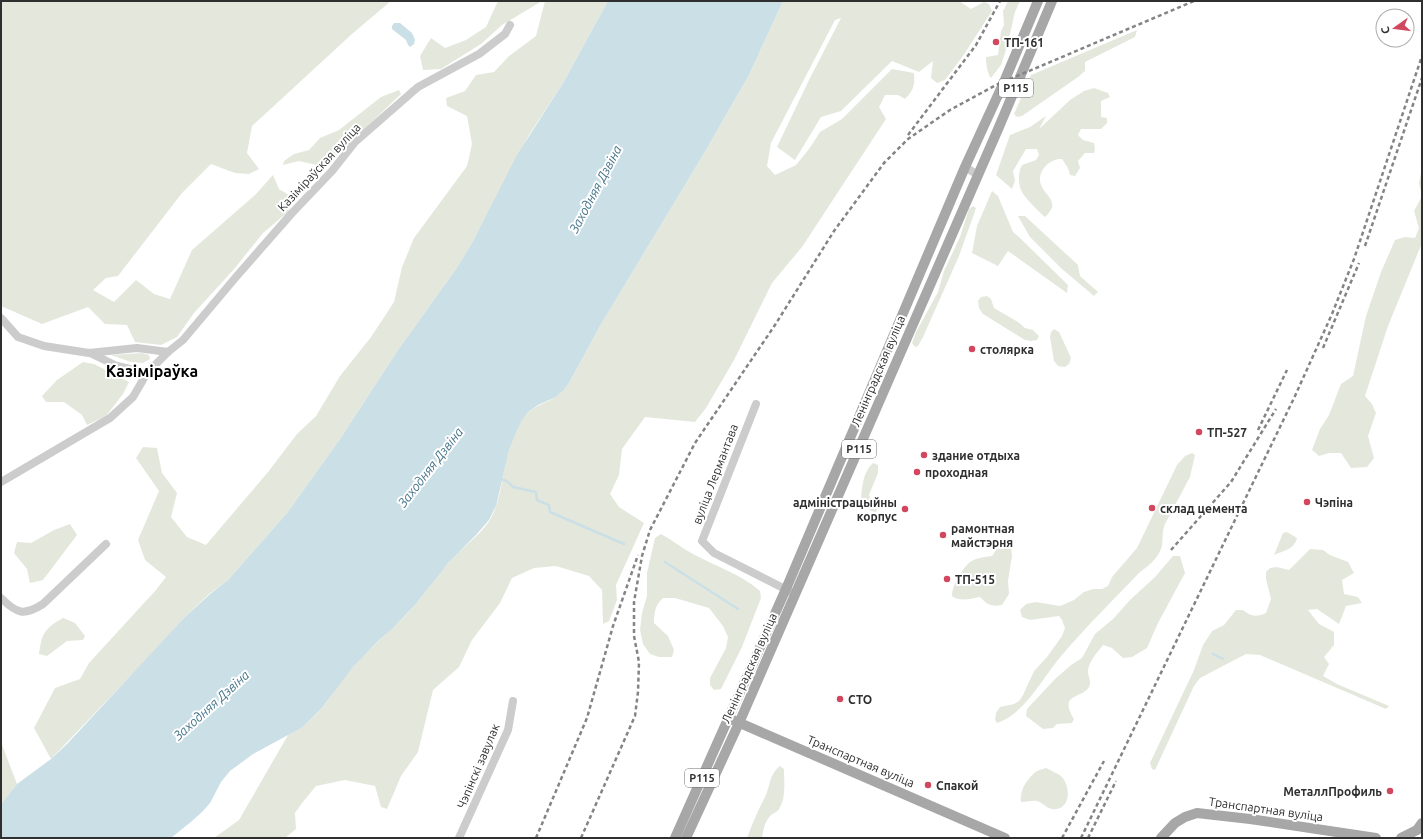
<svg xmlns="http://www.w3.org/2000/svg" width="1423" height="839" viewBox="0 0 1423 839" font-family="Ubuntu,sans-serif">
<rect width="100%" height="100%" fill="#fff"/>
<path fill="#e4e8dc" d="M1,1H391L352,34L252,126L247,153L259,169L249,174L235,173L211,164L182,193L118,276L106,278L93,290L114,302L136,280L154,294L170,299L192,250L255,195L273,175L279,189L294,198L288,212L263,233L235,268L194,313L177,337L161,345L135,342L127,325L105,324L88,307L42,324L1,306Z
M498,1H542L502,25L481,44L441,69L423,70L420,56L431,38L445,48L466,40L486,27Z
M545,1H608L563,83L529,135L473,241L456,269L398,350L340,439L287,513L228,580L209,594L184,618L159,646L51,759L34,728L55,688L80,679L89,663L156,590L166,577L145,560L138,540L159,491L136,458L143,447L157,448L162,473L177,493L171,517L187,537L206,545L268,472L297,434L316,416L340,376L371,337L394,302L402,267L414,238L467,166L472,144L467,116L447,106L446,98L465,91L476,75L494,72L509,56L536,36Z
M783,1H959L971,9L984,2L989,4L992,11L963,56L945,80L937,83L931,78L933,61L919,72L892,61L841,111L821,117L795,160L777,147L809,80L841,18L835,20L771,143L767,166L775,175L796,165L809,149L820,132L842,119L892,69L914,73C915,84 914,90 905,99L898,95H885L879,107L886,119L802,247L772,283L734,360L706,408L695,422L645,417L622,449L619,475L610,494L619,507L644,523L616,585L617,600L609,621L603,624L602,590L589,576L556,566L534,568L512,578L500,603L472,640L459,667L433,690L418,752L401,776L387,809L381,807L375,786L345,780L316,786L302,803L295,813L296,829L285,838H214L239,820L288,735C301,728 313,719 323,707C334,693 342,678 354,666C373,644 397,626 416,604C427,591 436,576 448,563C461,548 479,537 490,520C498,506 500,491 503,476C507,457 511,436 522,419C530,407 542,405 554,398C561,394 565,389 569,383L600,326L703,155L749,75Z
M1008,1H1020L1015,12L1007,47L1001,65L991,78C987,73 986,63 986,57L998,55L1001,31L1004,25L1003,11Z
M1137,30L1135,37L1085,62V71L1078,77L1022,116L1017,117L1014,114L1031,75Z
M1094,88L1108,93L1110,97L1101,101V117L1107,118V123L1101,129H1081L1078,135L1083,140L1094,143L1095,149L1094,153H1085L1078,161L1080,168L1075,176L1070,175L1068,168L1062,159C1051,158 1039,169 1040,181C1042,196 1063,200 1045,217C1040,213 1023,196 1021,190C1018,183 1018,172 1022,165L1036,160L1039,155L1037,149H1026L1013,171L1015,181L1012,189L996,175L1010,135L1030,127L1046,116L1039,129L1070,100L1084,91Z
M399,90L401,94L331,161L317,165L299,161L283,165L284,161L294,154L309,150L320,138L339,130L381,97Z
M1422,168V243L1388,326L1365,396L1372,404L1376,413L1368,436L1374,458L1367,467L1351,468L1341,453H1329L1319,456L1312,450L1320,429L1329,415L1341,384L1353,376L1366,316L1381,272L1395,240L1405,237L1415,238L1419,228L1414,211L1422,196L1419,183Z
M992,191L998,196L1013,232L1020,238L1068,285L1067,293L1008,251L998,266L972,253L977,226Z
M973,206L976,208L974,214L959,256L923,337L918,346L915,347L912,343L916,332L938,292L944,271L960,237L969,209Z
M1018,216H1025L1078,265L1080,276L1098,292L1094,296L1062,269L1030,237Z
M987,296L991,299L994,308L1018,322L1025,328L1033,330L1039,336L1037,340L1031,341L1025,340L983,314L979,308L978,301L981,297Z
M1054,329L1059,332L1067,349L1071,358L1069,364L1065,367L1058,366L1054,361L1050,337L1051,332Z
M142,353L149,355L150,359L143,363L131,362L111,355Z
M83,362L94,364L129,382L123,394L106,416L87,425L82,415L64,402H46L42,396L57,380Z
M1192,453L1195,455L1190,477L1165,524C1162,531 1163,538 1162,546C1159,558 1148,566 1139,573C1113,600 1086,627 1062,655C1043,677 1025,714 997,723L995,720L996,713L1000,707L1014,704L1019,701L1023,695L1034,671L1047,657L1062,636L1065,628L1062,620L1059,616L1030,620L1022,617L1020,610L1026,604L1036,602L1060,606L1074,600L1084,592L1093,589H1102L1108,586L1112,577L1137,548L1177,465L1185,456Z
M873,463L878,465V473L869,495L872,503L878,508L876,512L871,511L861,499C862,486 863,472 873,463Z
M70,524L77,535L43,580L30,583L27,569L14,553L17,542L31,543L54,530Z
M1287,532L1297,538C1295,549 1283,551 1274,555L1283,533Z
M661,534C672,540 682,548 693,554C715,566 741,574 760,591L761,598L742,647L721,689L714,690L710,685V678L726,648L728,637L723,626L709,608L675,598H663C655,605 654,613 654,623L668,636L674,650L672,657H659L650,654L643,644L640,630L642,613L647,596V573L655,538Z
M1007,543L1011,547L1012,556L1008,581L1009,594L1002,605C991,607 988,605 980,597C970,599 960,602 952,596C952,585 962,569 970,562C976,558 984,557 992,556L1000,544Z
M1310,549L1323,550L1330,555L1348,562L1354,573L1342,580L1344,594L1358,597L1362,603L1346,606L1339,624L1317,609L1308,610L1319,624L1334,632V645L1324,657L1329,664L1323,676L1337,684L1389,706L1386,709L1260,655L1246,654L1200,678L1194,686L1155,770L1152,769L1150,763L1194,670L1203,645L1212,631L1224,625L1236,610H1243C1251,617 1257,617 1266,613L1271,599L1266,579V572L1270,568L1277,567L1289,570Z
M1173,556H1180L1185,573L1158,623L1147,648L1132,657L1123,658L1112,648L1103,645C1097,653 1088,662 1088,672C1088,677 1092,681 1089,687C1082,699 1058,693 1074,719L1072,723L1057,724L1053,728L1043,729L1026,716L1027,709L1055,679L1071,665L1082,658L1095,634L1113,619L1130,600L1155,577Z
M63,618L75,623L85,636L83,640L67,641L47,656L39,654C42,633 44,629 63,618Z
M1,742L17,784L1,804Z
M780,766L784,769C784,781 786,797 780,807C778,812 775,812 771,815C765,821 763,830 762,838H747C752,824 758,810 765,797C771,785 768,776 780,766Z
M1046,768C1051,771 1058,773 1062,777C1070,786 1071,806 1057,809C1048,811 1044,803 1037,801C1033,800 1026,802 1021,802C1019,791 1028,777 1037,771C1039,770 1043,769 1046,768Z"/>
<path fill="#cbdfe6" d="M608,1H783L749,75L703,155L600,326L569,383L564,390L556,397L538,405L528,412L522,420L516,432L509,450L496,506L489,520L476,535L448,563L416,604L393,628L377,642L353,667L322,708L311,719L301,728L253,754L230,771L221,782L210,803L202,812L192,821L171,838H1V804L17,784L51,759L67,744L184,618L210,594L228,580L287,513L340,439L398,350L456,269L473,241L517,155L563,83Z
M394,23H400L412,33L415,40L414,44L410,47L408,45L406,40L392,29V26Z"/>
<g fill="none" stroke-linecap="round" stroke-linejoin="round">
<path stroke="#cbdfe6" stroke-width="2.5" d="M502,479L508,482L513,487L536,492L537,500L549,505L550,512L624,544
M665,562L738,609
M1213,654L1223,659"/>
<path stroke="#ccc" stroke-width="8" d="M965,167L978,175
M1,318L18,337L44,346L89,353L137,348L168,352
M90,353L117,366L147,373
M756,404L702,541L714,553L791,592
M1,482L110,418L133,397L147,373L168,352L183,340L236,277L292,213L332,171L355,142L418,87L479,54L505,34L510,25
M1,598C17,614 24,616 43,604L106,544
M459,838L508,730L513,701"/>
<path stroke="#a7a7a7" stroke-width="10" d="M733,720L1005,838
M675,838L786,589L965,167L1004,82L1038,1
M686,838L739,723L999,127L1052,1
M1161,838L1175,823L1185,817L1197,813L1250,819L1376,838
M1401,838L1417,830L1422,823"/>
<path stroke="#848484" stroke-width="2.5" stroke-dasharray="4 3" stroke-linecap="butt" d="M908,135L976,45L1000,1
M1365,246L1422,78
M1323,348L1359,263
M1258,430L1287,370
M1171,550L1231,482L1276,409
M536,838L587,718L613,626L638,555
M581,838L635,716L638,692L639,662L634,636V602L642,556L650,530L695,443L775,325L834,231L884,163L908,139L950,110L996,85L1194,1
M1062,838L1104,761
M1081,838L1295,396L1332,314L1354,259L1422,56
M1088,838L1116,781"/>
</g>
<g fill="#d1475e" stroke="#fff" stroke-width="1.5">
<circle cx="996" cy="42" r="4"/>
<circle cx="972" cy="349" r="4"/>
<circle cx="1199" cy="432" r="4"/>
<circle cx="924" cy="455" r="4"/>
<circle cx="917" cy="472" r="4"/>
<circle cx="1307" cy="502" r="4"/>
<circle cx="1152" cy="508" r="4"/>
<circle cx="905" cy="509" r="4"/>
<circle cx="943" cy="535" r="4"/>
<circle cx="947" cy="579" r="4"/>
<circle cx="840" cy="699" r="4"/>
<circle cx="928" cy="785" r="4"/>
<circle cx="1390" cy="791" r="4"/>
</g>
<g text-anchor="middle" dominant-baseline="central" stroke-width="4" stroke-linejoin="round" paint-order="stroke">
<g fill="#fff" stroke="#6d6d6d" stroke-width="1">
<rect x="999" y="79" width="34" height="18" rx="3"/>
<rect x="842" y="440" width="34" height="18" rx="3"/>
<rect x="685" y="769" width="34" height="18" rx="3"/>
</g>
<g font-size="11" font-weight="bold" fill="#2f2f2f">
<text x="1016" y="88">Р115</text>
<text x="859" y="449">Р115</text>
<text x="702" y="778">Р115</text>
</g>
<g font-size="12" font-weight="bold" fill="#2f2f2f" stroke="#fff" text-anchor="start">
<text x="1004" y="42">ТП-161</text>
<text x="980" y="349">столярка</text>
<text x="1207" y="432">ТП-527</text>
<text x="932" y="455">здание отдыха</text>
<text x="925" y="472">проходная</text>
<text x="897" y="502" text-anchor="end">адміністрацыйны<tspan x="897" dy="14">корпус</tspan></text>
<text x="1315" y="502">Чэпіна</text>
<text x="1160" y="508">склад цемента</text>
<text x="951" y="528">рамонтная<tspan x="951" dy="14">майстэрня</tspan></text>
<text x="955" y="579">ТП-515</text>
<text x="848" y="699">СТО</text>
<text x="936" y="785">Спакой</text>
<text x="1382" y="791" text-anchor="end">МеталлПрофиль</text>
</g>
<g font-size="12" fill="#2f2f2f" stroke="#fff">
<text transform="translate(319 167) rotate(-47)">Казіміраўская вуліца</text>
<text transform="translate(878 371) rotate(-67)">Ленінградская вуліца</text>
<text transform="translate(715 474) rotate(-69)">вуліца Лермантава</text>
<text transform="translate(749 668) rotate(-66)">Ленінградская вуліца</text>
<text transform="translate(861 761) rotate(23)">Транспартная вуліца</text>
<text transform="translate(478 766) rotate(-67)">Чэпінскі завулак</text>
<text transform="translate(1266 809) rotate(8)">Транспартная вуліца</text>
</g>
<g font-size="13" font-style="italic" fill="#467589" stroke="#fff">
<text transform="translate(595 189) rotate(-62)">Заходняя Дзвіна</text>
<text transform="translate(430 467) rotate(-52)">Заходняя Дзвіна</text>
<text transform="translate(211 705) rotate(-42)">Заходняя Дзвіна</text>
</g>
<g font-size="16" font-weight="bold" fill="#000" stroke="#fff">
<text x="152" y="371">Казіміраўка</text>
</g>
</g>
<rect width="1423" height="839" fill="none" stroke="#2f2f2f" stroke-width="4"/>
<g transform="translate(1395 28) rotate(256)"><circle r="19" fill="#ffffff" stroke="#acacac"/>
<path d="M0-3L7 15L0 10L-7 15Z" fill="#d1475e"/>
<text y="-6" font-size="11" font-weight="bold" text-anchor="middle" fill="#2f2f2f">С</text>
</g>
</svg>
